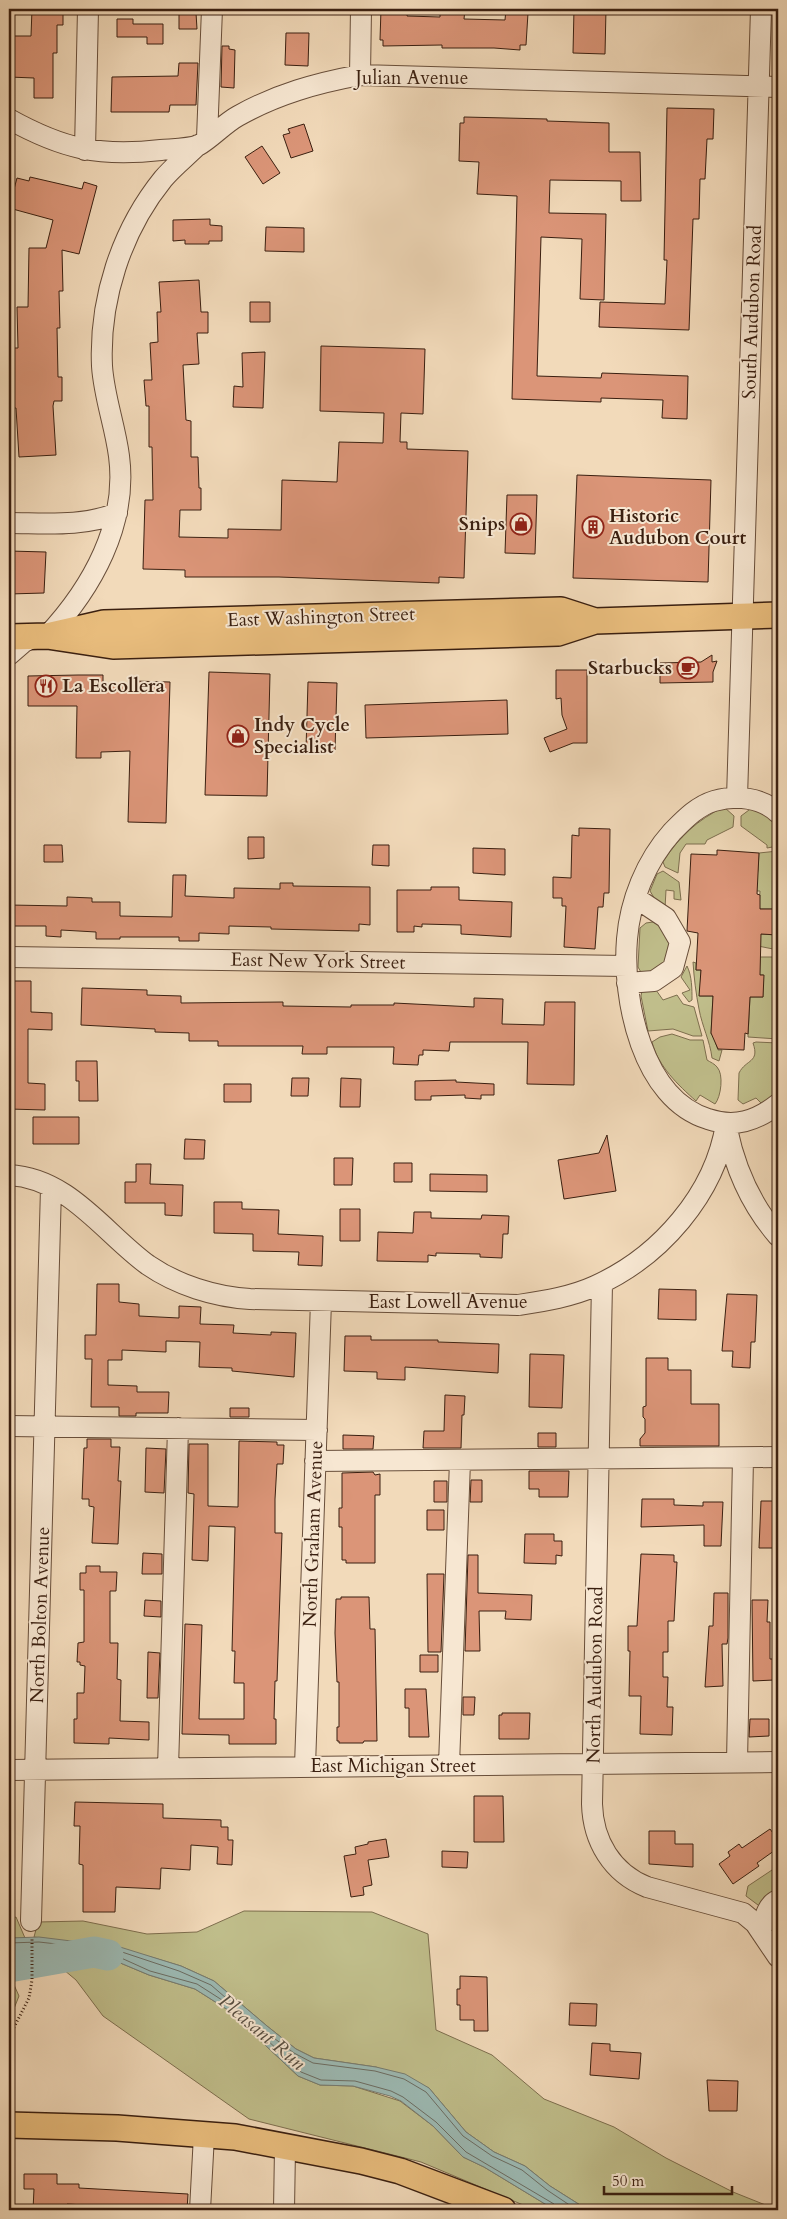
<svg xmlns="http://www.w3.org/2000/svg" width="787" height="2219" viewBox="0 0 787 2219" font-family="Cardo,serif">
<rect width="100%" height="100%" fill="#f2daba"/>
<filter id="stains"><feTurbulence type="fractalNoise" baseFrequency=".004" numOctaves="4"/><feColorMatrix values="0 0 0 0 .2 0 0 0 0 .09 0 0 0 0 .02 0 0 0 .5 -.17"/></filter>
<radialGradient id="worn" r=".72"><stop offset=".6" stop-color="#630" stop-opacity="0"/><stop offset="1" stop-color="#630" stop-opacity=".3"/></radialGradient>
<path fill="#c0be8b" stroke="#7d6e4e" d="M724,807L734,816L733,827L707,840L705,844H686L680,853L678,873L665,867L663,862C679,837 697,820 724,807Z
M753,807L778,824V846L767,848V845L741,826V816Z
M778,851V909H759L760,891H754L758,870L759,853Z
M663,871L679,882L681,900L674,899V891L666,890L665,908L656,901L650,891L657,874Z
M653,922C666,928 675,945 667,959C664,964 659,970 655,974H642L638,967L640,928L646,923Z
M758,934L778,935V950L758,946Z
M757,957H778V1039L748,1037L750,997H763V975H756Z
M693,962L696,963V970H701L700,996H713L711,1034H716V1044L718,1050H722L719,1061L712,1058C710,1041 702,1026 699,1009C696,994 694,978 693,962Z
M687,966C692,976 692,989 692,1000L689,1002L682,993L690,990L681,977Z
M656,990L663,1000L677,995L683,1004L694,1007L702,1036H693L673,1029L648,1031L641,996L642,991Z
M672,1034L690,1040H703L707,1060C710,1062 715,1064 717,1067C724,1074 721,1097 715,1104L700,1095L696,1101C678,1085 658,1066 652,1042L660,1037Z
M756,1042L778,1043V1091L762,1104L756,1098L743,1104L738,1100L739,1073C746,1059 760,1063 753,1043Z
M778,1866V1927L770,1914L746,1896L748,1886Z
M244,1911L372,1912L428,1934L436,2030L492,2055L544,2099L614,2127L666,2158L733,2192L778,2210H588L550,2186L525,2166L494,2152L466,2132L429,2088L376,2067L314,2058L296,2049L267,2026L214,1981L181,1966L151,1957L34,1937L38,1922L83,1921L147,1934L197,1932Z
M16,1917L25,1938H9V1919Z
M46,1955L118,1962L149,1975L195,1989L228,2010L298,2076L320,2085L353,2086L400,2101L433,2126L463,2157L484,2167L555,2210H535L421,2162L249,2119L103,2016L76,1980Z
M10,1976L19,1996L9,2021V1977Z"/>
<path fill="#9cbab4" stroke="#757c72" d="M39,1937L120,1947L181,1966L214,1981L267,2026L296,2049L314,2058L376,2067L405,2074L429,2088L466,2132L494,2152L525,2166L550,2186L588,2210H555L484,2167L463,2157L433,2126L401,2101L390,2096L353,2086L320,2085L298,2076L228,2010L195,1989L149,1975L118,1962L46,1955L20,1968L9,1977V1938Z"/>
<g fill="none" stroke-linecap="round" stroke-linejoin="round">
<path stroke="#6b6c62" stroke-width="1" d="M9,1943L39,1942L119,1951L179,1971L211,1985L226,1998L222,2000L197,1984L150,1971L119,1957L46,1950L18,1963L9,1970
M557,2210L554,2204L466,2152L436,2122L403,2097L391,2091L355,2081L321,2080L301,2072L264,2037V2033H267L294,2053L313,2063L375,2071L404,2079L426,2092L463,2136L492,2156L522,2170L547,2190L577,2210"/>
<path stroke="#9cbab4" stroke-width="31" d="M9,1967L94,1952L108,1955"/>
</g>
<path fill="#db9578" stroke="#3a1f10" d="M32,9H63V25H57V53H53V98H34V78L9,77V36H31Z
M381,9H408L407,16L440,17V9H465L464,19L505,20L506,9L521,10V12L528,13L526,45H520V50L494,48H442V45L383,46V40H380Z
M574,9H606L605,54L573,53Z
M196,13L197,29H179V14Z
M117,19H133V24H163V44H147V37H117Z
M286,33H309L308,66L285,65Z
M222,46H229V49L235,50L234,88L221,87Z
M179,63H198L196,105H170L169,112H111L112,77L178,76Z
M667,108L714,109L713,139H707L705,179H700L699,219H693L689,330L599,327L600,302L665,304L667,260H664Z
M464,117L547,119V121L609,123V152H640L641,201H621V181L550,180L549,213L606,214L604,300L580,299L582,239L541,237L537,376L601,378L602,373L688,376L687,419L662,418L663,400L601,398V402L512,399L517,196L477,194L479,162L459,161L460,123H464Z
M304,124L313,151L291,158L283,135L290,133L288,129Z
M262,146L280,173L263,184L245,157Z
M30,177L82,189L84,182L97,186L79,254L62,250L63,291H59L60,328H57L58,377H62V401H54L53,406L56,455L19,457L16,408H9V348H18L17,307H28L29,248H46L53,220L9,208L17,178L29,181Z
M210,219V225L222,226V241H209V244H185V240L173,241V220Z
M266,227L304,228V252L265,251Z
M199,280L201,312H208V333H197L199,364L183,365L186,420L191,421V457H198L199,488H201V510H180L179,537L228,538V529L281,530L282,480L337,482L339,442L383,443L384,413L320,411L321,346L425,349L423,414L401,413L400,442H407V449L468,451L464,578L439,577V583L279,577H185V570L143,569L145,500H153L152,447H149V406H146L144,380H152L150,343L158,342L157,312H161L159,282Z
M250,302H270V322H250Z
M265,352L263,408L233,407L234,386L243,387L242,353Z
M577,475L711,480L708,582L573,578Z
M507,495H537L535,554L505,553Z
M9,551L46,552L44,593L9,594Z
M712,655V662L717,661L713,672V682L660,683V663L701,662Z
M556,670H587V743H573L550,752L544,738L567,729L562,715L561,698L556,699Z
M209,672L270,674L267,796L205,795Z
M78,675H103V684L132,685V681L170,682L166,823L128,822L130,751L101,752V758H76L77,706H28V676Z
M308,682L337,683L335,750L306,749Z
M507,700L508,734L366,738L365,705Z
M579,828L610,829L609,893H604L603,907H598L595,949L564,947L566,906H562V898H553V877L571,878L572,835L579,836Z
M248,837H264V858L248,859Z
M44,845H62L63,862H44Z
M373,845H389V866L372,865Z
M473,848L505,849V875L473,873Z
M717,850L759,853L757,894L760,895V909H778V935L761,934L760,975H764L763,997H750L748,1034L745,1033L744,1050L718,1049L711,1033L713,996H699L701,970H696L698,933L687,931L691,854L717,855Z
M173,875H186L185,896L234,898V888L280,889V883H293V886L370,887V925L359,924V931L271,929V927L229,926V934L199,933V941H179V937H120V939H96V932L61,930V937L46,936V926H9V905L67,906V897L92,898V902H120V916L172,917Z
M431,887H459V900L512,902L511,937L461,934V925L422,924V927L414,926V932H397V890H431Z
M9,981H31V1012L52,1013V1030L28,1029V1083L45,1084V1110L9,1109Z
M82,988L147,990V995L181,996V1003L283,1002V1006L351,1007V1005H394V1003L474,1007V998L503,999L502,1024L544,1025L545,1002H575L574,1085L527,1084L528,1042H450L449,1051L423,1050V1055H419L418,1065L393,1064L394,1047H327V1054H302L303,1046H218V1041H189V1033L155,1032V1029L81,1025Z
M76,1061H97L98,1101H79V1081H76Z
M292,1078H309L308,1096H291Z
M341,1078L361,1079L360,1107H340Z
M456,1080V1082L494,1084V1095H481V1099L465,1098V1095L431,1096V1100H415V1081Z
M224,1084H251V1102H224Z
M33,1117H79V1144H33Z
M607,1135L616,1191L564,1199L558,1160L599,1153Z
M185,1139L205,1140L204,1159H184Z
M334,1158H353L352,1185H334Z
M394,1163H412V1182H394Z
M136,1164H151L150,1184L183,1185L182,1216L165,1215V1203H125V1182H136Z
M430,1174L487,1175V1192L430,1191Z
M214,1202H242V1209L279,1210L278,1234L323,1236L322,1266L298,1265L299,1252L253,1251V1234L214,1233Z
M340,1209H360V1241H340Z
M414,1212H431V1218L481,1219L482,1215L509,1216L508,1234H503L502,1258L480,1257V1254L436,1253V1256L428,1255V1262L377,1261L378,1232L413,1233Z
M97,1284H119V1302L139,1304V1316L179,1318V1306L201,1307L200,1324L234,1325L233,1333L271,1335V1332L296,1333L294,1377L232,1371V1368L199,1367L200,1342L166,1341V1352L122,1350V1360H108V1385L137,1386V1392H169L168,1413H136V1416H119V1407H91L92,1359H85V1335H96Z
M659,1289L696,1290V1320L658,1319Z
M727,1294L757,1295L755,1342H751L750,1368L732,1367L733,1351H722Z
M345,1336H371V1340H438V1342L499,1344L498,1373L405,1367V1380L377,1379V1372L344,1371Z
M530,1354L564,1355L562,1408L529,1407Z
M646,1358H668V1370H691V1404H719V1446H640V1439L645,1433V1419L643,1417V1407L646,1406Z
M445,1395L465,1396L464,1415H462L461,1448H423L424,1431H444Z
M230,1408H249V1417H230Z
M538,1433H556V1447H538Z
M343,1435L374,1436L373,1449H343Z
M87,1439H111V1447H120L118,1481H121L118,1544L92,1543L94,1507L89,1506V1499H82L84,1448H87Z
M239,1441L277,1442V1445H284L283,1464H277L275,1499V1533H282L277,1681H275L274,1719H276V1744H229V1735L182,1734L185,1624L202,1625L199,1719H244V1683H234L235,1651H232L235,1527L209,1526L208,1561L192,1560L194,1494L188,1493L189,1444H208V1506L238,1507Z
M146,1448L166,1449L164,1493L145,1492Z
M529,1471H569L568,1497H539V1489H529Z
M373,1472L375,1475L380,1474V1495H375V1563H346V1560H342V1527H339V1508H342V1473Z
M471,1480H482V1502H470Z
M434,1481H447V1502H434Z
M642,1499H674V1505L703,1506V1502H723L721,1546H704V1525L641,1527Z
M761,1501H778L776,1548H759Z
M427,1510H444V1530H427Z
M525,1534H554V1541H562V1556L556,1555V1564L524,1563Z
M143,1553L162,1554V1574H142Z
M641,1554L674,1555V1562H677L674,1621H668V1652H663V1677H668L667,1707H673L672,1735L640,1734L641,1696H629L630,1651H628V1626H637Z
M468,1555H478V1593L532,1595L531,1620L505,1619L506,1611H479L480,1651H465Z
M86,1566H100V1572H117L116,1591H110V1643H118L117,1679L121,1680L120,1721L149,1722V1740L109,1738V1744L74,1743V1719H77V1693H84L85,1666L80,1665V1662H77L78,1643L84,1642V1590H80V1573H86Z
M427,1574H444L441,1652H428Z
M714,1593H728V1638L727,1644H722L723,1686L705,1687L709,1626H713Z
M341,1597H369L370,1629H375L377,1741H364L363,1743H339V1741H337V1727H339V1682H337L335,1633L336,1599H341Z
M145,1600L161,1601V1617L144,1616Z
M752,1600H768L767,1622H770V1659H774V1680L753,1681Z
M148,1652L160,1653L158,1698H147Z
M420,1655H438V1672H420Z
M405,1689H426L429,1737H409V1708H405Z
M463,1697H475L474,1715H463Z
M502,1713H530L529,1739H499V1715H502Z
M750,1719H769V1736L749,1737Z
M474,1796H503L504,1842H474Z
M75,1802L163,1804V1818L221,1820V1827H228V1840H233L232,1865L217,1864L218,1847L191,1845L190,1870L161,1868L160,1889L116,1887L115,1912H83V1865L79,1864L80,1826H74Z
M770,1829L778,1840V1848L757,1863L759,1866L733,1884L719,1864L730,1856L728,1852L739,1844L742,1848Z
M649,1831H675V1844H693V1867L649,1864Z
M386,1839L389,1857L368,1860L372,1885L363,1887L364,1895L351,1897L344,1856L356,1854L355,1847L368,1844V1842Z
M442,1851L468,1852L467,1868L442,1867Z
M460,1976L487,1977L488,2031H474V2020H460V2005H457V1989H460Z
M570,2003L597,2004L596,2026L569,2025Z
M592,2043L610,2044V2051L641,2053L639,2079L590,2075Z
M707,2080L738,2081L737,2111H709Z
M24,2174H57V2184H79V2188L188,2194L187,2210H102V2206L67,2204V2210H33L34,2189H24Z"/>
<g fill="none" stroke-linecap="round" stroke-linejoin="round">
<g stroke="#684e3a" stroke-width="22">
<path id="minor" d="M360,75L361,9
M9,119C63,149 99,157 161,150C172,149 189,149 199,145C210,139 225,123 238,116C277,94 317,83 360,75L778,87
M207,138L212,9
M85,150L88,9
M9,523C44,523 84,527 117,513
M47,636C92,588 128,524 119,456C115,425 104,397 102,366C99,300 121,231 163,179C173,167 187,156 198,145
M9,655L24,642L34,637
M737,798L761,9
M778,813C761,797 736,795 714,801C697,806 684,820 672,832C646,861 630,901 627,939C622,999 642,1099 708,1119C735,1128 756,1121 778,1104
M9,957L626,966
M627,983L654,981L673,968L680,942L666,918L636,898
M727,1129C735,1168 752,1206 778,1236
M9,1175C69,1178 104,1233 148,1265C177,1285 215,1297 250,1299L518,1305C544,1301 571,1297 595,1286C660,1257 715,1194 726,1124
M602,1283L592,1804C593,1841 612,1873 647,1887L743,1913L755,1923L778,1957
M9,1426L317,1430
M315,1461L778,1457
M737,1762L743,1458
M449,1765L460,1461
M305,1766L321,1301
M168,1768L178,1428
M9,1770L778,1762
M31,1921L51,1188
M761,1932C764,1921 766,1905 778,1900
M200,2210L204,2135
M284,2210L285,2148"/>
</g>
<g stroke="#3a1f10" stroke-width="28">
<path id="major" d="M47,636L113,646L558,633L595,621L778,615
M9,637L47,636L104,623L561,610L595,621
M9,2125L117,2128L235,2137L361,2161L400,2171L503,2210"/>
</g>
<path stroke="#3a1f10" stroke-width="3" stroke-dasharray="1 2.5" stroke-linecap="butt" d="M9,2037L29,1998L32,1980V1938"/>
<use href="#minor" stroke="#f7e7d2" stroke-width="20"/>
<use href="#major" stroke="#e9bd7d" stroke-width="25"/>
</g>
<defs>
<g id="shop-ring" transform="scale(1.125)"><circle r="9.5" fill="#f7e7d2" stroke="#8f2418" stroke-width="1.5"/><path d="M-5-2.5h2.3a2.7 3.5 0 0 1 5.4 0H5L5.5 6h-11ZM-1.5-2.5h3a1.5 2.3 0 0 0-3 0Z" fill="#8f2418"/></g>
<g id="building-ring" transform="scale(1.125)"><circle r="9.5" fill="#f7e7d2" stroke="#8f2418" stroke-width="1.5"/><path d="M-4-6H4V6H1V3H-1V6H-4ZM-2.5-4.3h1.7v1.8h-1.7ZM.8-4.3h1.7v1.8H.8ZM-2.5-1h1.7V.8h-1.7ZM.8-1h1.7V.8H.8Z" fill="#8f2418"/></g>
<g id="cafe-ring" transform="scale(1.125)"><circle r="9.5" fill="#f7e7d2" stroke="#8f2418" stroke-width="1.5"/><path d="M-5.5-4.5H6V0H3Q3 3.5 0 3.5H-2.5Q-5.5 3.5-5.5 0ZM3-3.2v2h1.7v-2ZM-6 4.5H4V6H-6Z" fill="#8f2418"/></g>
<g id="restaurant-ring" transform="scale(1.125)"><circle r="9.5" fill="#f7e7d2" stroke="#8f2418" stroke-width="1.5"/><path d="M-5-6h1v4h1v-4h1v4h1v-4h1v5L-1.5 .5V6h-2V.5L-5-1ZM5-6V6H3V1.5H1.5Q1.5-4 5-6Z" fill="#8f2418"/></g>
</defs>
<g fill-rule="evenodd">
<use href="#shop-ring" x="521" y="524"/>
<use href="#building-ring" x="593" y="527"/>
<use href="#cafe-ring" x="688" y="668"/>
<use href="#restaurant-ring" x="46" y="686"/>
<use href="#shop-ring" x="238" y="736"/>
</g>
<g text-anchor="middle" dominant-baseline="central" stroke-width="4" stroke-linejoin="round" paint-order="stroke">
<g font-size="19" fill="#3a1f10" stroke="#f7e7d2">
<text x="412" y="78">Julian Avenue</text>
<text transform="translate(752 312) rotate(-88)">South Audubon Road</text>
<text transform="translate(321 617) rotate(-2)">East Washington Street</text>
<text transform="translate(318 961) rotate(1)">East New York Street</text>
<text x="448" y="1302">East Lowell Avenue</text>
<text transform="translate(313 1534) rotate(-88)">North Graham Avenue</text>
<text transform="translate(40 1615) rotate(-88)">North Bolton Avenue</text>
<text transform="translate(595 1675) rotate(-89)">North Audubon Road</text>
<text x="393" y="1766">East Michigan Street</text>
</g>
<g font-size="19" font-weight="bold" fill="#3a1f10" stroke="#f7e7d2" text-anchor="start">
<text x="609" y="516">Historic<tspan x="609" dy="22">Audubon Court</tspan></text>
<text x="505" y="524" text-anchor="end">Snips</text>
<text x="672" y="668" text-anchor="end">Starbucks</text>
<text x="62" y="686">La Escollera</text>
<text x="254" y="725">Indy Cycle<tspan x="254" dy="22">Specialist</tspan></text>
</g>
<g font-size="20" font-style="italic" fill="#574e41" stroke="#f7e7d2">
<text transform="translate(262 2032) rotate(40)">Pleasant Run</text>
</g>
</g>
<rect width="787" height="2219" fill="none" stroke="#f2daba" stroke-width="30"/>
<rect x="10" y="10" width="767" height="2199" fill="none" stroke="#3a1f10" stroke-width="2.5"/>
<rect x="15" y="15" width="757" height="2189" fill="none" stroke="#3a1f10"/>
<path d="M604 2186v8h128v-8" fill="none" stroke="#3a1f10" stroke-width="2.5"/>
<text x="612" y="2186" font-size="15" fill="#3a1f10" stroke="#f7e7d2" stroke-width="4" paint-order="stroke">50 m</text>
<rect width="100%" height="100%" filter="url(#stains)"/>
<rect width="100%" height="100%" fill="url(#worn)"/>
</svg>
